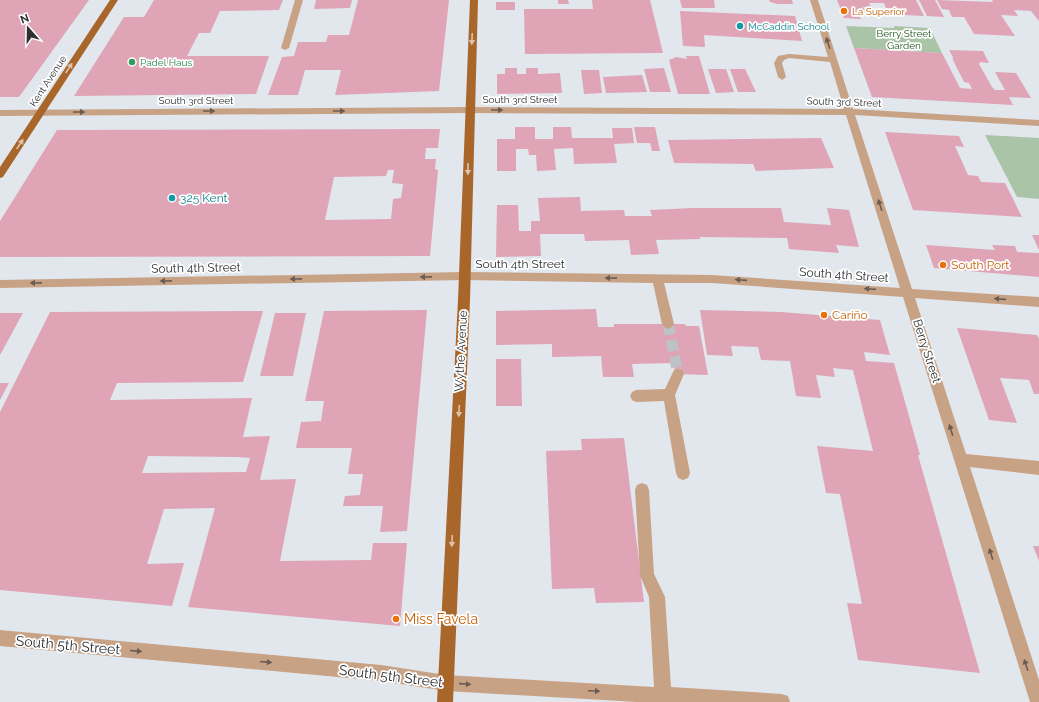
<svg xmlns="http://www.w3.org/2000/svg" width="1039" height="702" viewBox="0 0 1039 702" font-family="Raleway,sans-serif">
<rect width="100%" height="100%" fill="#e1e7ed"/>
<path fill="#aac4a8" d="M846,26L894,28V26L930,28L942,53L854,48Z
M985,135L1039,138V199L1017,197Z"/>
<path fill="#dfa4b6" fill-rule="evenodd" d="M0,0H89L19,97H0Z
M154,0H283L279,10L220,11L210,33H199L187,56H269L256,94L74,96L124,17H144Z
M316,0H352L350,8L314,9Z
M358,0H449L439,91L335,95L341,70H305L298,95H268L282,57L294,56L298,42H326L328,35H349Z
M558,0H568L569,4H558Z
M592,0H650L663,53L525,54L524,9H593Z
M680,0H714L715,8H682Z
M769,0H792L793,4H778L770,2Z
M837,0H916L924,16L904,15L901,9L886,8L884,3H869L871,7H863L865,11L857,10L861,19L844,18Z
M919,0H935L944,17L927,16Z
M937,0L993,2L992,0H1039V21L1031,11L1014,10L1018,16L1001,15L1015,36L974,34L964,17H952L949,10L942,9Z
M496,2H515V10H496Z
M680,11L795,16L802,41L704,35L705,47L683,46Z
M854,48L942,53L960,88L972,89L969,83L964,82L952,58L954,59L949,50L983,51L989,63L980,62L979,64L992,87L995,90H1005L995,72L1016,73L1031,98L1009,97L1013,105L872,97Z
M686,56H699L710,94H678L669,60L676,57L687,59Z
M505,68H517V74H526V68H538V74L560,73L562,93L497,94V74H505Z
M664,68L671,92H650L644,69Z
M708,69H726L734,92L716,93Z
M730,69H745L756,92H738Z
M581,70H599L602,93L584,94Z
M642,75L647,92L606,93L603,77Z
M515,127H535V139H553V127H571L572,138H613L612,128H632L634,143L614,144L617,163L574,164L573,148L554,149L556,170L537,171L536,155H529L528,149H516V171H497V139H515Z
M634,127H655L660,151H652L650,143H637Z
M440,129L438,148H426L425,159H436L435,169L438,170L430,256L0,257V221L57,130ZM388,170H394L392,183L403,184L401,198L393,199L391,219L325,220L334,177L386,176Z
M885,132L959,136L964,147L955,146L968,175L978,176L981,182L1005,183L1022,217L913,210Z
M821,138L834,168L756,171L753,164L674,163L668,140Z
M580,197L581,211L624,210L625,216H652L650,210L693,208H781L784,222L831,225L827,208L849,210L859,247L836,245L839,253L789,249L787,238L700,237V239L656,240L659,254L631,255L629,240L585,241L584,234H540L541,256L496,257L497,205H518L519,231H531V221H540L538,198Z
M1032,235H1039V250Z
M926,245L995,250L992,245L1015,246L1017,252L1039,253V277L934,268Z
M596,309L598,327H614V324H685L686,326H699L708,375L675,374L674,363L632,364L634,377H603L601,356L552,357V344L496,345V311Z
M427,310L407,531L380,532L383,506H343L345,496L360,495L363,474H348L352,448H296L301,422L321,421L324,401H305L324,311Z
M700,310L781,312L880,320L890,355L864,352L866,361L894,363L920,455H918L980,673L858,660L847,603L862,604L840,494L826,493L817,446L873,451L853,370L833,368L835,377L816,375L821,398L796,396L790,361L761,360L758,347L731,346L733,356L707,355Z
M263,311L243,382L117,383L110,400L252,398L243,437L270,436L260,480L296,479L280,561L371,560L373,543H407L400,626L188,607L215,508L164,509L147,564L184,563L172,606L0,590V412L50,312ZM148,456L237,457L250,458L246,472L142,473Z
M0,313H23L0,355Z
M275,313H306L293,376H260Z
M957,328L1037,335L1039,339V394H1034L1029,380L1000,378L1017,423L989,420Z
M496,359H521L522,406H496Z
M0,383H9L0,400Z
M624,438L644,602L596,603L594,588L552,589L546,451L582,450L581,439Z
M1033,546H1039V561Z"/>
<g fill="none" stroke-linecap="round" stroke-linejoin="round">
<path stroke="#bdc2c7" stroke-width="11" stroke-dasharray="11 5.5" stroke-linecap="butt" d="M668,324L678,374"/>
<path fill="#c8a285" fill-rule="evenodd" d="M295,0H303L289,48L285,50L281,48Z
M810,0H818L853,109L1039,120V126L855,115L912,289L1039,297V307L915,298L966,454L1039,461V475L970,467L1039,680V702H1030L903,297L712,283H664L674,324L672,327L668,329L664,327L662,324L653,283L465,280L0,288V280L465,272L712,275L900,288L846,115L469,113L0,116V110L469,107L844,109L830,62L789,58L784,60L782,63L786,77L782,80L778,77L774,63L778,56L789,54L828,57Z
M678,369L682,370L684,374L675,395L690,473L688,478L683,480L678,478L676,473L664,401L636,402L632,400L630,396L632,392L636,390L665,389L674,370Z
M642,483L647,485L649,490L654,574L665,597L671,687L782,694L788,696L790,702H637L446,691L381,681L0,646V630L381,665L446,675L654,687L649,597L640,575L635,490L637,485Z"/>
<path fill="#a9662a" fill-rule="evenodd" d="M110,0H118L3,177L0,178V167Z
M470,0H478L470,300L453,702H437L458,300Z"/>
</g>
<defs><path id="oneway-solid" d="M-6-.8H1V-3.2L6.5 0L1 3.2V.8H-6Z"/></defs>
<g fill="#ddc2aa">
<use href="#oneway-solid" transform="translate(472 39) rotate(92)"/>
<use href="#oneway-solid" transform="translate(69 68) rotate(-57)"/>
<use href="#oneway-solid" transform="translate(20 144) rotate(-57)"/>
<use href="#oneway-solid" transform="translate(468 169) rotate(91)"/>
<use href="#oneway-solid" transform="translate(459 411) rotate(93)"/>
<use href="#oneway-solid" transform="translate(452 541) rotate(93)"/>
</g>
<g fill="#6b5d53">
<use href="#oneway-solid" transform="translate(828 43) rotate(-108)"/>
<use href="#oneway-solid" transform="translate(497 110)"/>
<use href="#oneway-solid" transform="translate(209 111)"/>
<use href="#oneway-solid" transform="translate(339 111)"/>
<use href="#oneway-solid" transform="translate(79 112)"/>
<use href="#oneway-solid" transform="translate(880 205) rotate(-108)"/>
<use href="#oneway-solid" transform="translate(426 277) rotate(179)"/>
<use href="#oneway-solid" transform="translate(611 278) rotate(-179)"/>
<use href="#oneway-solid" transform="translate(296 279) rotate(179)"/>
<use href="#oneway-solid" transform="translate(741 280) rotate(-176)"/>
<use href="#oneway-solid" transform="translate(166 281) rotate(179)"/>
<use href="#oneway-solid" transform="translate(36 283) rotate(179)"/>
<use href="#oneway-solid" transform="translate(870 289) rotate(-176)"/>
<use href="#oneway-solid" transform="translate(1000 299) rotate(-176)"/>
<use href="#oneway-solid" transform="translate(951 430) rotate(-107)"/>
<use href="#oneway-solid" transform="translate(991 554) rotate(-107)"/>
<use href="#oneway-solid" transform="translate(136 651) rotate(5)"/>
<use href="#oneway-solid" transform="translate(266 662) rotate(5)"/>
<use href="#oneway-solid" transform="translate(1026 665) rotate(-108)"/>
<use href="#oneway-solid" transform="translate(465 684) rotate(4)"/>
<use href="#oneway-solid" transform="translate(594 691) rotate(3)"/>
</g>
<g fill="#e8710a" stroke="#fff" stroke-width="1.5">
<circle cx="844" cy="11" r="4"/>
<circle cx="943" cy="265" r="4"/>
<circle cx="824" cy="315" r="4"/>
<circle cx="396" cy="619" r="4"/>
</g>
<g fill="#0f9aa8" stroke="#fff" stroke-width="1.5">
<circle cx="740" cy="26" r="4"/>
<circle cx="172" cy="198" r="4"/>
</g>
<circle fill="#2e9e5b" stroke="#fff" stroke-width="1.5" cx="132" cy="62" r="4"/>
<g text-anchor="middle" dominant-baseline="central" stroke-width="3.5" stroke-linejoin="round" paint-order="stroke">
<g font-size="10" fill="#c56008" stroke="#fff" text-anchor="start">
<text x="852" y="11">La Superior</text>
</g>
<g font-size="10" fill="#0d838f" stroke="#fff" text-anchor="start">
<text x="748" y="26">McCaddin School</text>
</g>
<g font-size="10" fill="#1f541c" stroke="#fff">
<text x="904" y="33">Berry Street<tspan x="904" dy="12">Garden</tspan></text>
</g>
<g font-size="10" fill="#27864d" stroke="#fff" text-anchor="start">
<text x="140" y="62">Padel Haus</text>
</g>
<g font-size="10" fill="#2d2f31" stroke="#fff">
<text transform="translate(48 81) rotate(-57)">Kent Avenue</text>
<text x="520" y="99">South 3rd Street</text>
<text x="196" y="100">South 3rd Street</text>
<text transform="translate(844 102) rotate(2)">South 3rd Street</text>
</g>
<g font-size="12" fill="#0d838f" stroke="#fff" text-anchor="start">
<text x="180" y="198">325 Kent</text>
</g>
<g font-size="12" fill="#2d2f31" stroke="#fff">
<text x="520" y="264">South 4th Street</text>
<text transform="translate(196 268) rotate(-1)">South 4th Street</text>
<text transform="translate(844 275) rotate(4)">South 4th Street</text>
<text transform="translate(461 351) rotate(-87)">Wythe Avenue</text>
<text transform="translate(927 351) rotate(72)">Berry Street</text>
</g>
<g font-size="12" fill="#c56008" stroke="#fff" text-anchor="start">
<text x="951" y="265">South Port</text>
<text x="832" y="315">Cariño</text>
</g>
<g font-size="14" fill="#c56008" stroke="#fff" text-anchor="start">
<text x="404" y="619">Miss Favela</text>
</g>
<g font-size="14" fill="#2d2f31" stroke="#fff">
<text transform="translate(68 645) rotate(5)">South 5th Street</text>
<text transform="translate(391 676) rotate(7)">South 5th Street</text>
</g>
</g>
<g transform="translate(28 28) rotate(340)" stroke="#ffffff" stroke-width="3" paint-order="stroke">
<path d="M0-3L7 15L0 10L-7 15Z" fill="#2d2f31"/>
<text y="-6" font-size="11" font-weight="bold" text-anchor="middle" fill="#2d2f31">N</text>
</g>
</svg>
